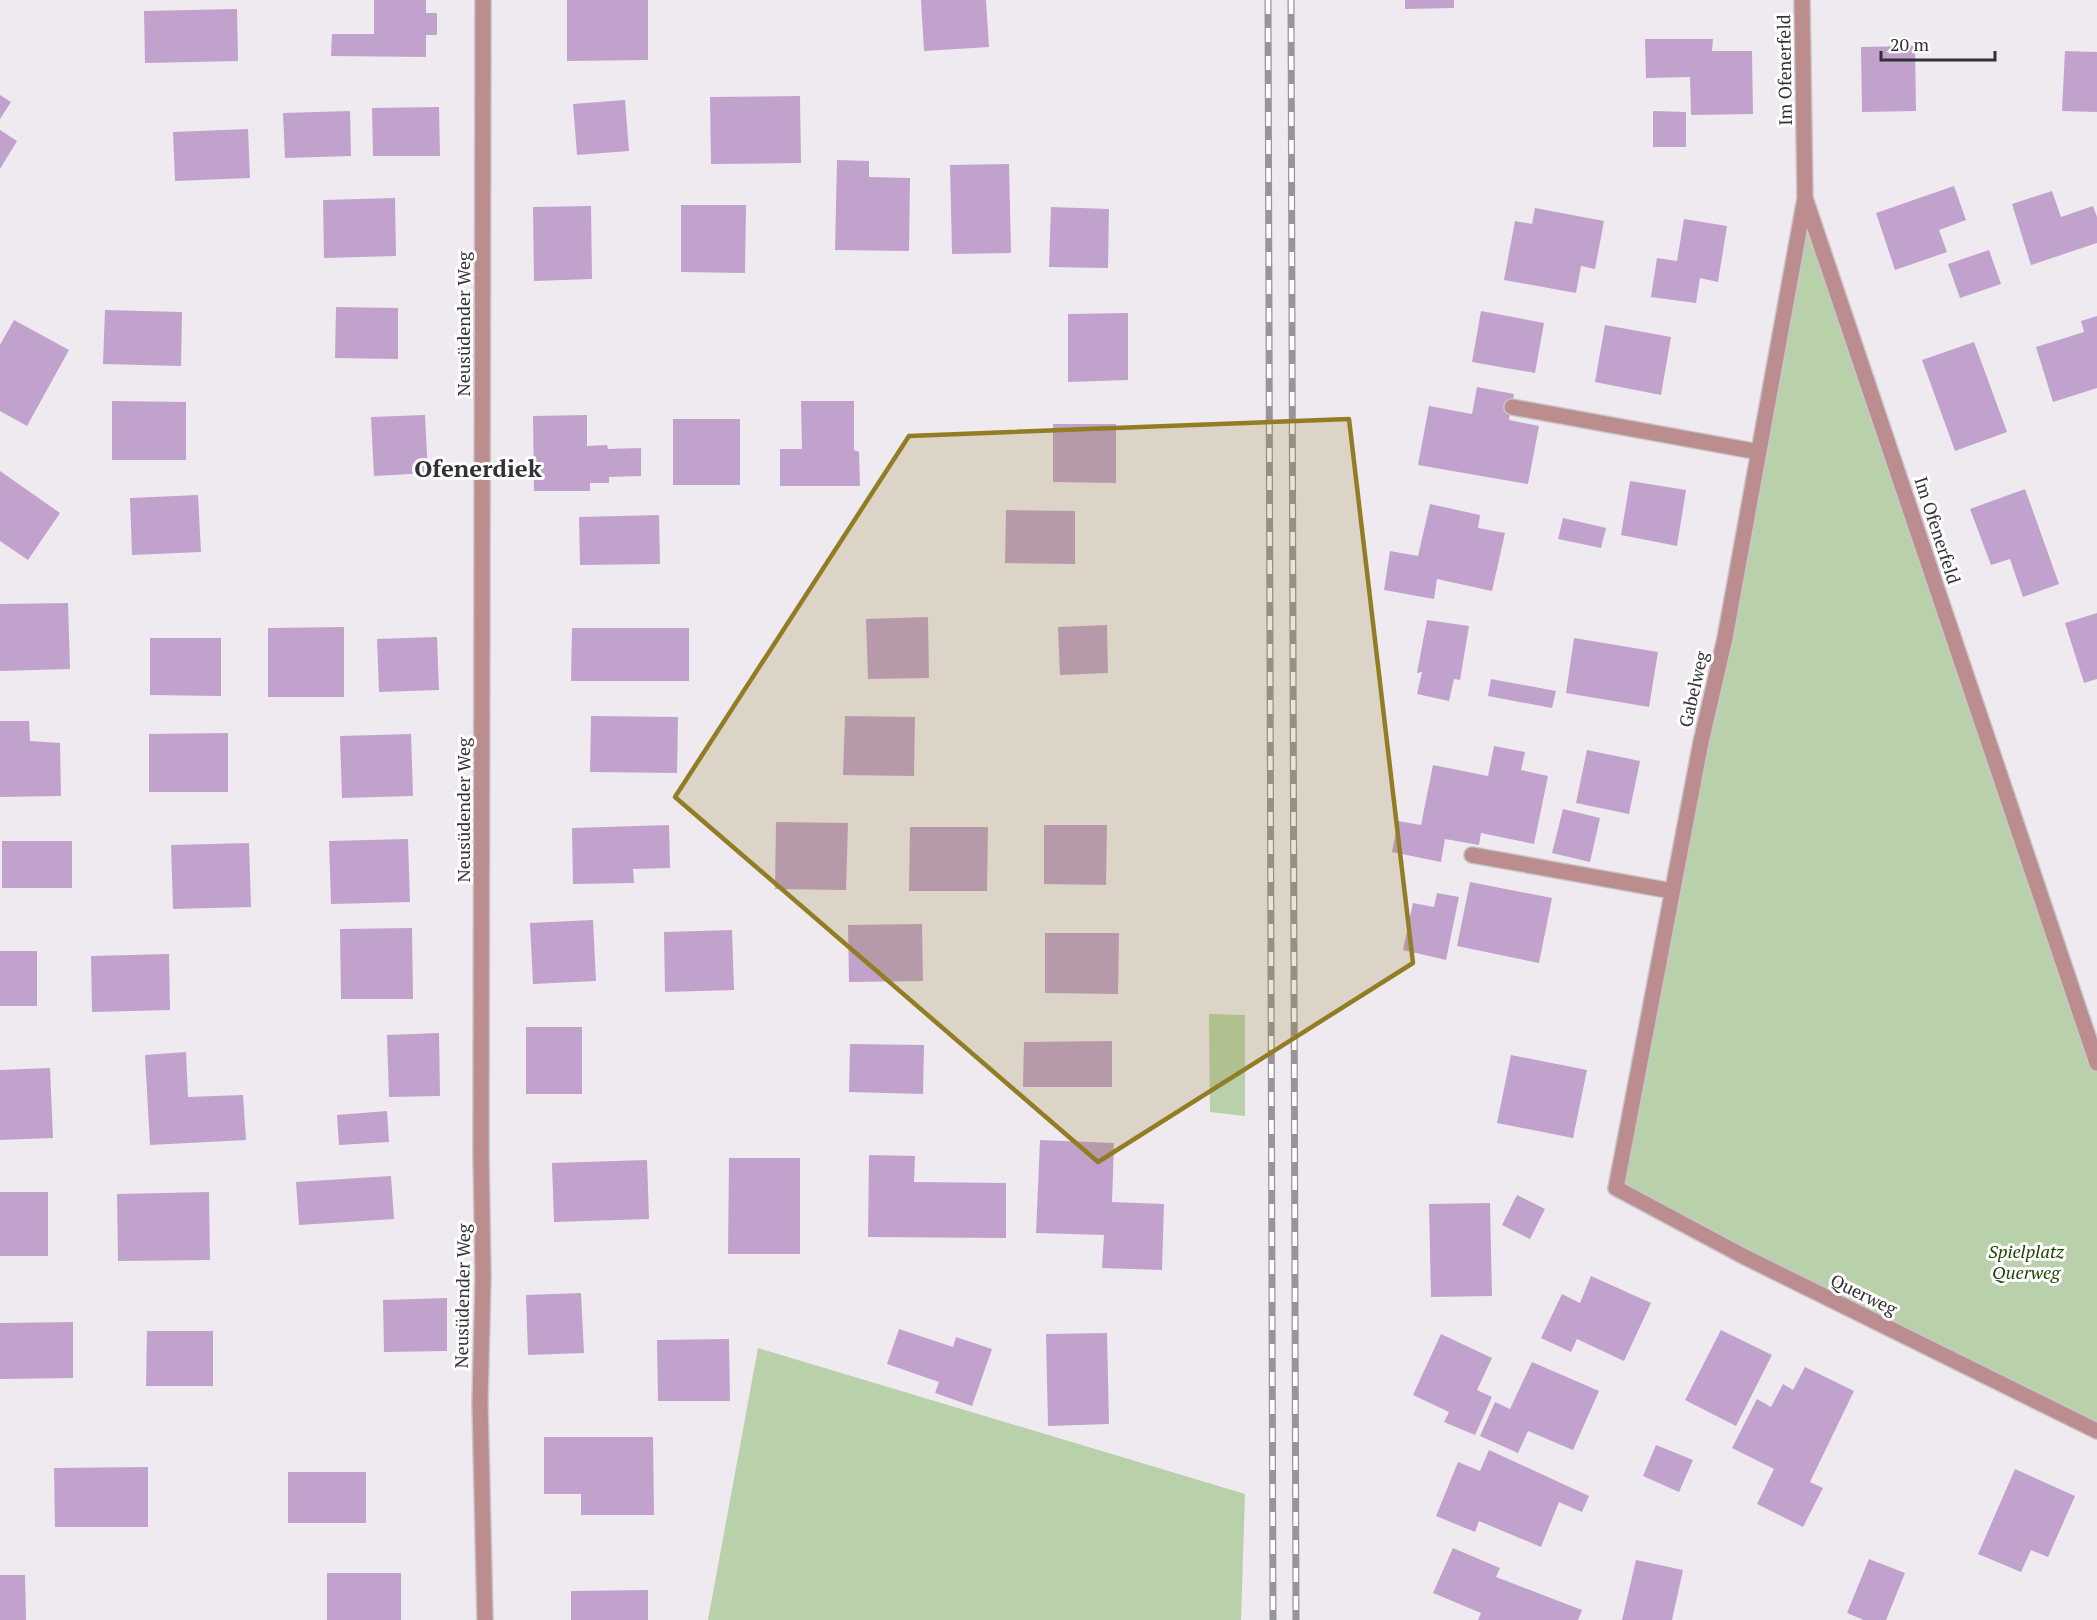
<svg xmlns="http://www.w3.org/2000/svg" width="2097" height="1620" viewBox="0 0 2097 1620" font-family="'PT Serif',serif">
<rect width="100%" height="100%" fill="#efeaf0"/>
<path fill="#b8d1ab" d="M1805,198L2097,1064V1431L1616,1188Z
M1209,1014L1245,1015V1116L1210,1112Z
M758,1348L1245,1494L1241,1620H708Z"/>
<path fill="#c1a2cc" d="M374,0H426V13H437V35H426V57L331,56L332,34H374Z
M567,0H648V60L567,61Z
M921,0H986L989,47L924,51Z
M1405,0H1454V8L1405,9Z
M237,9L238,61L145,63L144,11Z
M1645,39H1713L1712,51H1752L1753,114L1691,115L1690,77L1646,78Z
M1915,46L1916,111L1862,112L1861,47Z
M2065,51L2097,52V112L2062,111Z
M0,95L11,102L0,119Z
M800,96L801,163L711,164L710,97Z
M625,100L629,151L577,155L573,104Z
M439,107L440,156H373L372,108Z
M350,111L351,156L285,158L283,113Z
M1653,111L1686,112V147H1653Z
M248,129L250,178L175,181L173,132Z
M0,130L17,141L0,169Z
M837,160L869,161V177L910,178L909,251L835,250Z
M1009,164L1011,253L952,254L950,165Z
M1954,186L1966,220L1939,230L1947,252L1895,270L1876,213Z
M2052,191L2061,217L2093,206L2097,217V243L2031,265L2012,204Z
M395,198L396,256L324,258L323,200Z
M681,205H746L745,273L681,272Z
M591,206L592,279L534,281L533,207Z
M1051,207L1109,209L1108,268L1049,267Z
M1535,208L1604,221L1595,269L1581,266L1576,293L1504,280L1515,221L1532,224Z
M1684,219L1727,226L1718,282L1700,278L1696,303L1651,297L1657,258L1677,261Z
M1989,250L2001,284L1960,298L1948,264Z
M336,307L398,308V359L335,358Z
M105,310L182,312L181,366L103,364Z
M1481,311L1544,323L1535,373L1472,362Z
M1128,313V380L1068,382V314Z
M2097,316V388L2053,402L2036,347L2084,332L2081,321Z
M14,320L69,350L27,426L0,411V345Z
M1605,325L1671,337L1661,395L1595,382Z
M1974,342L2007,432L1955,451L1922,360Z
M1477,387L1514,394L1509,420L1539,426L1528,484L1418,465L1429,406L1472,414Z
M112,401L186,402V460H112Z
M801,401H854V450L859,452L860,486H780V449H802Z
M425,415L428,473L374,476L371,417Z
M587,415V446L607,445L608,449L641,448V476L609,477V483H590V491H534L533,416Z
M673,419H740V485H673Z
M1053,424H1116V483L1053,482Z
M0,471L60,513L28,560L0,541Z
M1630,481L1686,490L1677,546L1621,535Z
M2025,489L2059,584L2023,597L2010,559L1991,565L1970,509Z
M198,495L201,552L132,555L130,498Z
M1430,504L1480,515L1478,528L1505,533L1492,591L1437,579L1434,599L1384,590L1390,551L1418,556Z
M1006,510L1075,511V564L1005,563Z
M659,515L660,564L580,565L579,517Z
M1563,518L1606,528L1601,548L1558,539Z
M68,603L70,669L0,671V604Z
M2097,613V679L2084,683L2065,623Z
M928,617L929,678L868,679L866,619Z
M1427,620L1469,626L1460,680L1454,679L1449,701L1417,694L1422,672L1417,673Z
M1107,625L1108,673L1060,675L1058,627Z
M344,627V697H268V628Z
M572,628H689V681H571Z
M437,637L439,690L379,692L377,639Z
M150,638H221V696L150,695Z
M1574,638L1658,652L1649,707L1566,693Z
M1491,679L1556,691L1552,708L1488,696Z
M591,716L678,717L677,773L590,772Z
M845,716L915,717L914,776L843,775Z
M0,721H29L30,741L60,743L61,796L0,797Z
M228,733V792H149V734Z
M411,734L413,796L342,798L340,736Z
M1494,746L1525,752L1521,770L1548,776L1534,844L1481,833L1479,845L1445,839L1441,862L1392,852L1398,821L1421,825L1433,765L1488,776Z
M1587,750L1640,761L1629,814L1576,803Z
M1563,809L1600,818L1590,862L1552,853Z
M776,822L848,823L846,890L775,889Z
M669,825L670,868L633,869L634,883L573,884L572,828Z
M1044,825H1107L1106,885L1044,884Z
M910,827H988L987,891H909Z
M408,839L410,902L331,904L329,841Z
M2,841H72V888H2Z
M249,843L251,907L173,909L171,845Z
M1470,882L1552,898L1539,963L1457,946Z
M1437,893L1459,897L1446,960L1403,950L1413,903L1434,907Z
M593,920L596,981L533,984L530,923Z
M922,924L923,981L849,982L848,925Z
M412,928L413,999H341L340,929Z
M732,930L734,990L665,992L664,932Z
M1045,933H1119L1118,994L1045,993Z
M0,951H37V1006H0Z
M169,954L170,1010L92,1012L91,956Z
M526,1027H582V1094H526Z
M439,1033L440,1096L389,1097L387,1035Z
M1112,1041V1087H1023L1024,1042Z
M850,1044L924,1045L923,1094L849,1092Z
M186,1052L188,1097L243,1095L246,1140L150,1145L145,1055Z
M1511,1055L1587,1070L1573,1138L1497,1123Z
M50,1068L53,1138L0,1140V1070Z
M387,1111L389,1142L339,1145L337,1115Z
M1040,1140L1114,1143L1112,1202L1164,1204L1162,1270L1102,1268L1104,1235L1036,1233Z
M869,1155L915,1156L914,1182L1006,1183V1238L868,1237Z
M729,1158H800V1254H728Z
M647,1160L649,1219L554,1222L552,1163Z
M391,1176L394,1219L299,1225L296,1182Z
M0,1192H48V1256H0Z
M209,1192L210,1260L118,1261L117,1194Z
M1517,1195L1545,1209L1530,1239L1502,1225Z
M1490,1203L1492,1296L1431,1297L1429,1204Z
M1591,1276L1651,1303L1624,1361L1577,1339L1571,1352L1541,1338L1562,1294L1580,1303Z
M581,1293L584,1353L528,1355L526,1295Z
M447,1298V1351L384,1352L383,1300Z
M73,1322V1378L0,1379V1323Z
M899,1329L953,1347L956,1337L992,1349L972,1406L935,1393L939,1382L887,1364Z
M1721,1330L1772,1355L1736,1426L1685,1400Z
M147,1331H213V1386H146Z
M1107,1333L1109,1424L1048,1426L1046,1334Z
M1441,1334L1492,1358L1477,1390L1492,1397L1475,1435L1444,1422L1449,1412L1413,1395Z
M729,1339L730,1401H658L657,1340Z
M1532,1362L1599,1391L1573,1450L1528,1431L1518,1453L1480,1436L1495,1402L1510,1409Z
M1805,1367L1854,1391L1810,1482L1823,1488L1803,1527L1757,1504L1774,1469L1732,1448L1757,1399L1771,1407L1783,1384L1793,1390Z
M544,1437H653L654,1515H581V1494H544Z
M1656,1445L1693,1460L1679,1492L1643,1476Z
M1489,1450L1589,1496L1582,1512L1559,1502L1541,1547L1479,1521L1475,1532L1436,1516L1458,1462L1480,1471Z
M148,1467V1527H55L54,1468Z
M2015,1469L2075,1496L2048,1557L2031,1550L2021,1572L1978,1554Z
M288,1472H366V1523H288Z
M1453,1548L1500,1568L1496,1577L1582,1610L1578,1620H1478L1481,1613L1433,1593Z
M1869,1559L1905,1573L1886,1620H1864L1847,1613Z
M1636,1560L1683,1570L1672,1620H1622Z
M327,1573H401V1620H327Z
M0,1575H25L26,1620H0Z
M648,1590V1620H571V1591Z"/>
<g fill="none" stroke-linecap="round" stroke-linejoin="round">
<g stroke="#c9c5ca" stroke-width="18">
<path id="lane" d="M1512,407L1759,452
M1472,855L1672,891"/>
</g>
<g stroke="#c9c5ca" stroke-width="18">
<path id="street" d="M483,0L481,1152L483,1277L480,1402L485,1620
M1802,0L1805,198L2097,1063
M1805,198L1725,638L1701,742L1616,1188L1745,1257L2097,1431"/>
</g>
<use href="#lane" stroke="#bc8d8e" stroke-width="15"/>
<use href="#street" stroke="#bc8d8e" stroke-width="15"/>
<g stroke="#989599" stroke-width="7">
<path id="rail" d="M1268,0L1273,1620
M1291,0L1296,1620"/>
</g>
<use href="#rail" stroke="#fff" stroke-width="4.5" stroke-dasharray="14" stroke-linecap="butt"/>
</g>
<path fill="#927d24" fill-opacity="0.2" stroke="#927d24" stroke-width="4.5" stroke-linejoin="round" d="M1349,419L1413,963L1098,1162L675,797L909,436Z"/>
<g text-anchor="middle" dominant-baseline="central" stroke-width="6" stroke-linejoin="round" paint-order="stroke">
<g font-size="18" fill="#333134" stroke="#fff">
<text transform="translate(1784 70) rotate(-91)">Im Ofenerfeld</text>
<text transform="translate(463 324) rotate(-90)">Neusüdender Weg</text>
<text transform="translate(1938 530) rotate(72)">Im Ofenerfeld</text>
<text transform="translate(1693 689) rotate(-77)">Gabelweg</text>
<text transform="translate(463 810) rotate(-90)">Neusüdender Weg</text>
<text transform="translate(1864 1294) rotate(26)">Querweg</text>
<text transform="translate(462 1296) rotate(-89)">Neusüdender Weg</text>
</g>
<g font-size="18" font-style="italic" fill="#214404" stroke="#fff">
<text x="2026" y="1251">Spielplatz<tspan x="2026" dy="21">Querweg</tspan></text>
</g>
<g font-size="24" font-weight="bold" fill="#333134" stroke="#fff">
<text x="478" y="468">Ofenerdiek</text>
</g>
</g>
<path d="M1881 51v9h114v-9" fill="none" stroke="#333134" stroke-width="3"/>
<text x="1890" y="51" font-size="18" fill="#333134" stroke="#ffffff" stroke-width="4.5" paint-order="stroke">20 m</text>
</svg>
